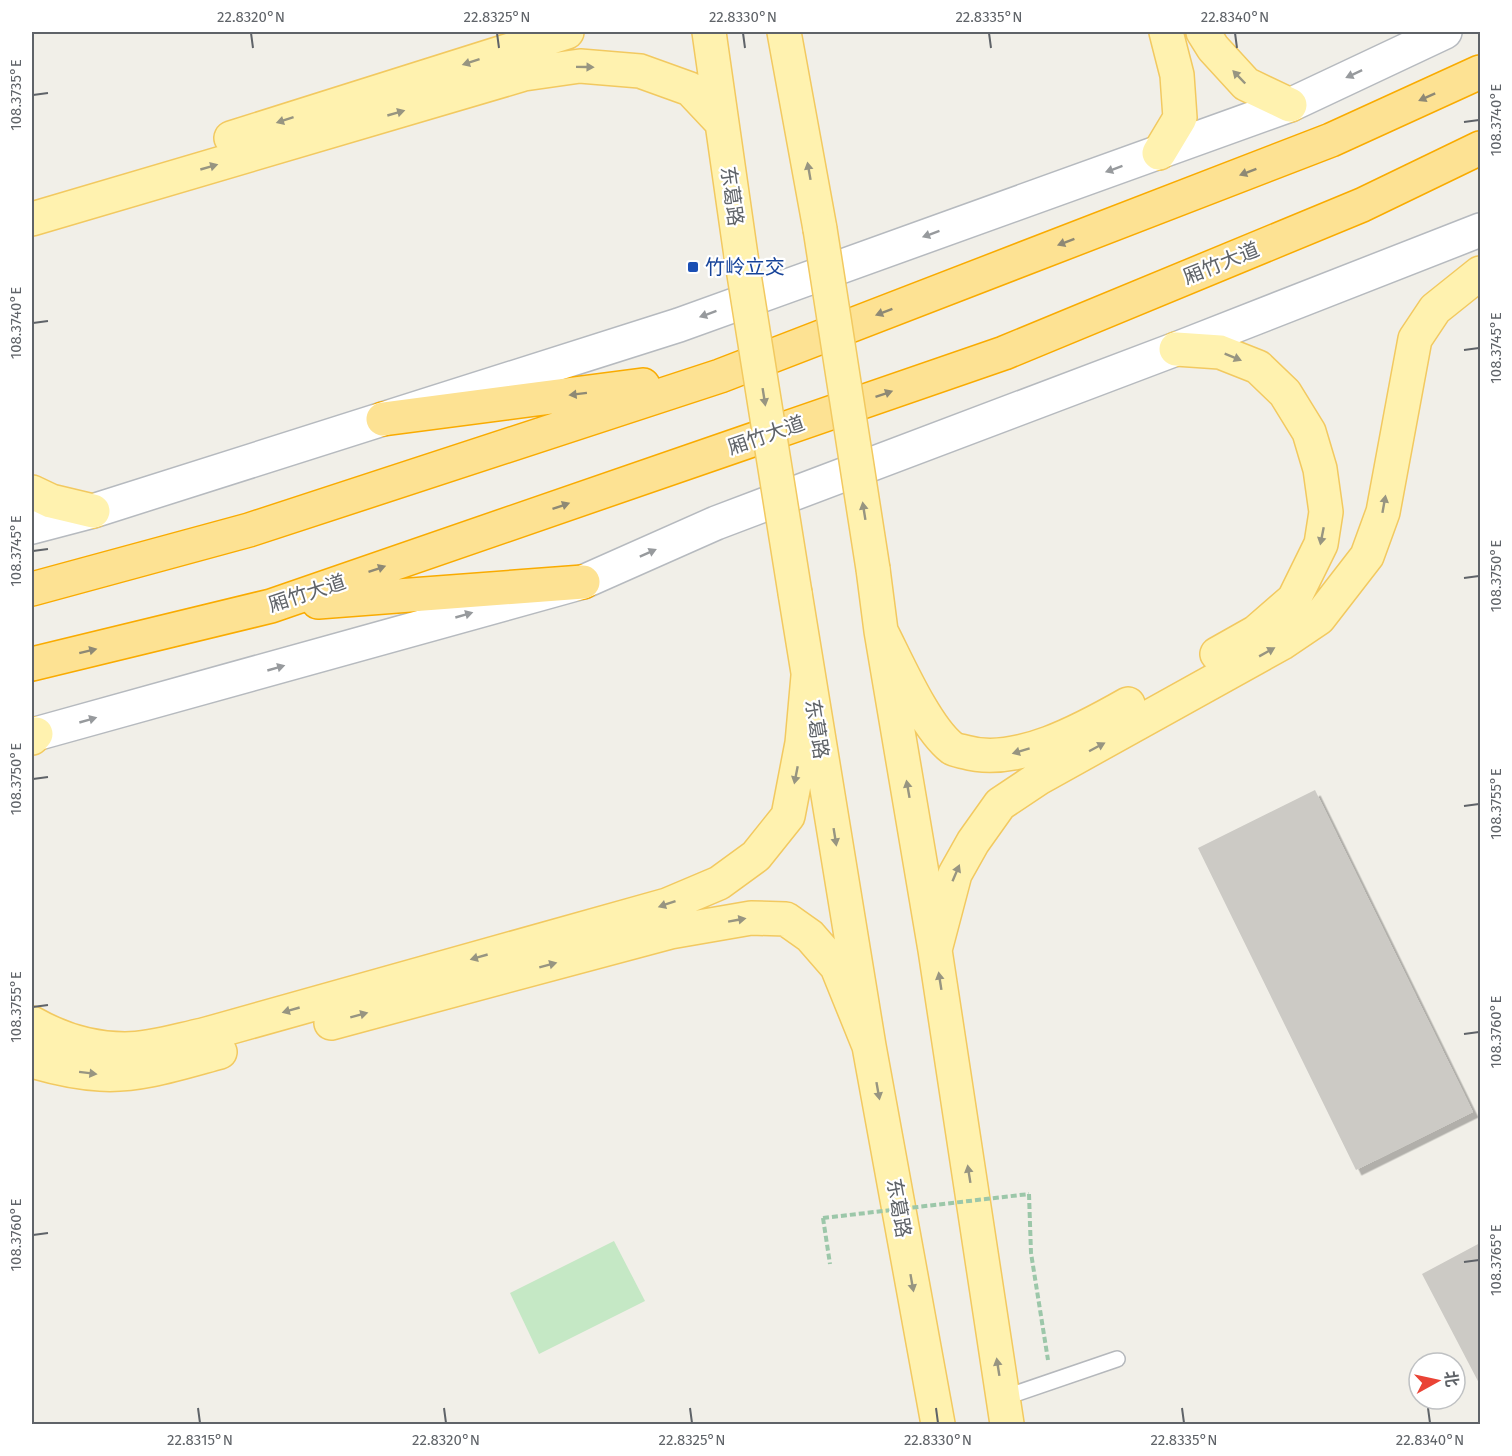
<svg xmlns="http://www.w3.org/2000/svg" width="1512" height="1456" viewBox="0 0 1512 1456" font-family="'Fira Sans','Noto Sans SC',sans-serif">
<defs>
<filter id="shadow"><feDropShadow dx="5.5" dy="5.5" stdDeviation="0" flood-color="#0004"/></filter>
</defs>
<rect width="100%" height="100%" fill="#f1efe8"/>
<path fill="#c5e8c5" d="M614,1241L645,1301L539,1354L510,1293Z"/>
<path fill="#cccac5" filter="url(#shadow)" d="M1315,790L1473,1112L1356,1170L1198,848Z
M1480,1243V1385L1422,1274Z"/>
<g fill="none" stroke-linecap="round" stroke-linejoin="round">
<g stroke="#b5b8bc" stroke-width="18">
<path id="lane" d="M1003,1398L1117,1359"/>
</g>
<g stroke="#b6babf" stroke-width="36">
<path id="secondary" d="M32,527L93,511L679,325L1290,105L1445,32
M32,735L583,582L716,523L1176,349L1480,230"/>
</g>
<g stroke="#f2c960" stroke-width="36">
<path id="primary" d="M709,32L741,256
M784,32L820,229
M1203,32L1213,48L1246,84L1290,105
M231,138L567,32
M1159,153L1180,118L1177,75L1166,32
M32,219L524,74L580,66L640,71L690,89L722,123
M1176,349L1220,352L1258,367L1285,393L1309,432L1320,469L1326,512L1321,544L1294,599L1256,632L1217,654
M32,492L51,501L93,511
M873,569L881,631L935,950L1007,1424
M795,593L869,1046L938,1424
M881,631C897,662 925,727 952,748C955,750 961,751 965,752C1016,767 1084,729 1128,704
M32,738L36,734
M935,950L955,874L973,842L1000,804L1039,778L1282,643L1319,618L1367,556L1383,512L1415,339L1435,309L1480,273
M32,1023C60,1039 92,1049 125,1049C151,1049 179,1040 203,1035L667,905L719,883L756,856L788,816L802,743L808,676
M331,1023L670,932L751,918L786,919L810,936L837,967L869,1046
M32,1059L35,1062C56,1068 78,1073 100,1074C138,1077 183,1062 220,1052"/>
</g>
<g stroke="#f9ab00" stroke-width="36">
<path id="highway" d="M383,419L643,385
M32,589L249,530L720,376L1331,140L1480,72
M318,602L583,582
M32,664L271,606L1004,353L1362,205L1480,148"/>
</g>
<path stroke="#9cc7a9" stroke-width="4" stroke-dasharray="6 3" stroke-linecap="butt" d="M1029,1194L1031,1253L1048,1360
M823,1218L830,1264"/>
<use href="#lane" stroke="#fff" stroke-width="15"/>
<use href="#secondary" stroke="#fff" stroke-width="33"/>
<use href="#primary" stroke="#fff2af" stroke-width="33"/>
<use href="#highway" stroke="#fde293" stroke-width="33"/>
<g stroke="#f2c960" stroke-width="36" stroke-linecap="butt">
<path id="primary-bridge" d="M820,229L873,569
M741,256L795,593"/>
</g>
<path stroke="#9cc7a9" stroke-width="4" stroke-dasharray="6 3" stroke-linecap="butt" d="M823,1218L1029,1194"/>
<use href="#primary-bridge" stroke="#fff2af" stroke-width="33"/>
</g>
<defs><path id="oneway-solid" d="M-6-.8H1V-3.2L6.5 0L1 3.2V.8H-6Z" transform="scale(1.5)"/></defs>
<g fill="#979581">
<use href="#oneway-solid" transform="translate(471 62) rotate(162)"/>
<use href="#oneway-solid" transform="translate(585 67) rotate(1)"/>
<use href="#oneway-solid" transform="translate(1239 77) rotate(-134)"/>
<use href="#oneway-solid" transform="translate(396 113) rotate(-16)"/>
<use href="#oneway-solid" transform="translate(285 120) rotate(162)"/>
<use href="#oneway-solid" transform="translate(209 167) rotate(-16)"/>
<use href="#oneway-solid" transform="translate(809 171) rotate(-100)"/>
<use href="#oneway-solid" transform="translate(1233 357) rotate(22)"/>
<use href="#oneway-solid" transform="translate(764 397) rotate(81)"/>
<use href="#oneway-solid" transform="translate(1384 504) rotate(-80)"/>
<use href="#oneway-solid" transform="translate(864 511) rotate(-99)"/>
<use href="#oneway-solid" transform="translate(1322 536) rotate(101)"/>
<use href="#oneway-solid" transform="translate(1267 652) rotate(-29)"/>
<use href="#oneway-solid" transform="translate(1097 747) rotate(-28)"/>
<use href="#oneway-solid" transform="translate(1021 751) rotate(163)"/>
<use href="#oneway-solid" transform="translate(796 775) rotate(101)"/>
<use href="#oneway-solid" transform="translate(908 789) rotate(-100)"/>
<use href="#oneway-solid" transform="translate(835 837) rotate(81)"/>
<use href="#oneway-solid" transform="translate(956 873) rotate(-67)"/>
<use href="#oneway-solid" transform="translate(667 904) rotate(161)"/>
<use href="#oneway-solid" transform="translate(737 920) rotate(-10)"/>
<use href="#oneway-solid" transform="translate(479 957) rotate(164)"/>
<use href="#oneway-solid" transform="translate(548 965) rotate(-15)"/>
<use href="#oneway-solid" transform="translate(940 981) rotate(-99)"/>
<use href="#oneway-solid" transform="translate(291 1010) rotate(164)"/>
<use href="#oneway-solid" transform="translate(359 1015) rotate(-15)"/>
<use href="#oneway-solid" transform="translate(88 1073) rotate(7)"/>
<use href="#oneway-solid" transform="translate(878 1091) rotate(80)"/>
<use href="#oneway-solid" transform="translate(969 1174) rotate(-99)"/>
<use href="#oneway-solid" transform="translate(912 1283) rotate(80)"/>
<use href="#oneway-solid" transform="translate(998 1367) rotate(-99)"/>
</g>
<g fill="#979a9d">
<use href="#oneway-solid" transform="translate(1354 74) rotate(155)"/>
<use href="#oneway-solid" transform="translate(1114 169) rotate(160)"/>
<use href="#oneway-solid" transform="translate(931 234) rotate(160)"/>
<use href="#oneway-solid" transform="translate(708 314) rotate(160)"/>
<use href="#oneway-solid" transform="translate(648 553) rotate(-24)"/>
<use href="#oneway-solid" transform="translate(464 615) rotate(-16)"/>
<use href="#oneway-solid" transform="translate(276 668) rotate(-16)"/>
<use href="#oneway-solid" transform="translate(88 720) rotate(-16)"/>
</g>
<g fill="#8e8975">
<use href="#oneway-solid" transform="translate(1427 97) rotate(156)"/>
<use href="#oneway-solid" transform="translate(1248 172) rotate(159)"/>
<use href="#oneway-solid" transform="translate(1066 242) rotate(159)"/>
<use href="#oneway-solid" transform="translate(884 312) rotate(159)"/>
<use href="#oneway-solid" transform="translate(578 394) rotate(173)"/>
<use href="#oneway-solid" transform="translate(884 394) rotate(-19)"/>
<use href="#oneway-solid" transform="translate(561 506) rotate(-19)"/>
<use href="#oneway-solid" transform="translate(377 569) rotate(-19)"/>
<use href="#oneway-solid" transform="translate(88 651) rotate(-14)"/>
</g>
<path fill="none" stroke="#5f6368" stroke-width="2" d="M251,33L253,48M497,33L499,48M743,33L745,48M989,33L991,48M1235,33L1237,48M33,95L48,93M1464,122L1479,120M33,323L48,321M1464,350L1479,348M33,551L48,549M1464,578L1479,576M33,779L48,777M1464,806L1479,804M33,1007L48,1005M1464,1034L1479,1032M33,1235L48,1233M1464,1262L1479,1260M198,1408L200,1423M444,1408L446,1423M690,1408L692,1423M936,1408L938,1423M1182,1408L1184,1423M1428,1408L1430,1423"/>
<rect fill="#1a4fb4" stroke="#fff" stroke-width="2" x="687" y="261" width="12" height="12" rx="3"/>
<g text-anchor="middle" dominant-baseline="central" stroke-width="4.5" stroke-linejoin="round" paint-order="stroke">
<g font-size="20" fill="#5f6368" stroke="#fff">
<text transform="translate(732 196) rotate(82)">东葛路</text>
<text transform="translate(1221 263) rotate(-22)">厢竹大道</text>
<text transform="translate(766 435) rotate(-19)">厢竹大道</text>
<text transform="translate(307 593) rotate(-18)">厢竹大道</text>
<text transform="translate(817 729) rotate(81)">东葛路</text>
<text transform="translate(899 1208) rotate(80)">东葛路</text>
</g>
<g font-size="20" fill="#164399" stroke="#fff" text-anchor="start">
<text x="705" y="267">竹岭立交</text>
</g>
</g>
<rect width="1512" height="1456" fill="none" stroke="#ffffff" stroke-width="66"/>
<g transform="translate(1437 1381) rotate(82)"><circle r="28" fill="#ffffff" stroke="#bfc1c3" stroke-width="1.5"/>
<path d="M0-4.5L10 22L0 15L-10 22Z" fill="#ea4335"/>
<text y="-9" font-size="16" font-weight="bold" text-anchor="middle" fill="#5f6368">北</text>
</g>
<rect x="33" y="33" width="1446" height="1390" fill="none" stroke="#5f6368" stroke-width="2"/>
<g font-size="15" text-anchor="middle" fill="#5f6368">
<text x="251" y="22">22.8320°N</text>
<text x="497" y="22">22.8325°N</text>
<text x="743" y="22">22.8330°N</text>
<text x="989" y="22">22.8335°N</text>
<text x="1235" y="22">22.8340°N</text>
<text transform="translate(16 95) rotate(-90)" y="5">108.3735°E</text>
<text transform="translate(1496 120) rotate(-90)" y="5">108.3740°E</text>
<text transform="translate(16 323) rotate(-90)" y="5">108.3740°E</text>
<text transform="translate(1496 348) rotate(-90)" y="5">108.3745°E</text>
<text transform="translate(16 551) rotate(-90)" y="5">108.3745°E</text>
<text transform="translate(1496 576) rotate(-90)" y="5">108.3750°E</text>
<text transform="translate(16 779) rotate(-90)" y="5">108.3750°E</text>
<text transform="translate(1496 804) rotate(-90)" y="5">108.3755°E</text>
<text transform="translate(16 1007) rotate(-90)" y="5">108.3755°E</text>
<text transform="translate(1496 1032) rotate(-90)" y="5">108.3760°E</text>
<text transform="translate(16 1235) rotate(-90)" y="5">108.3760°E</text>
<text transform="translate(1496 1260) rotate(-90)" y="5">108.3765°E</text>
<text x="200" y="1445">22.8315°N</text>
<text x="446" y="1445">22.8320°N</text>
<text x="692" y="1445">22.8325°N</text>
<text x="938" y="1445">22.8330°N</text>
<text x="1184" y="1445">22.8335°N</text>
<text x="1430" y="1445">22.8340°N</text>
</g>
</svg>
